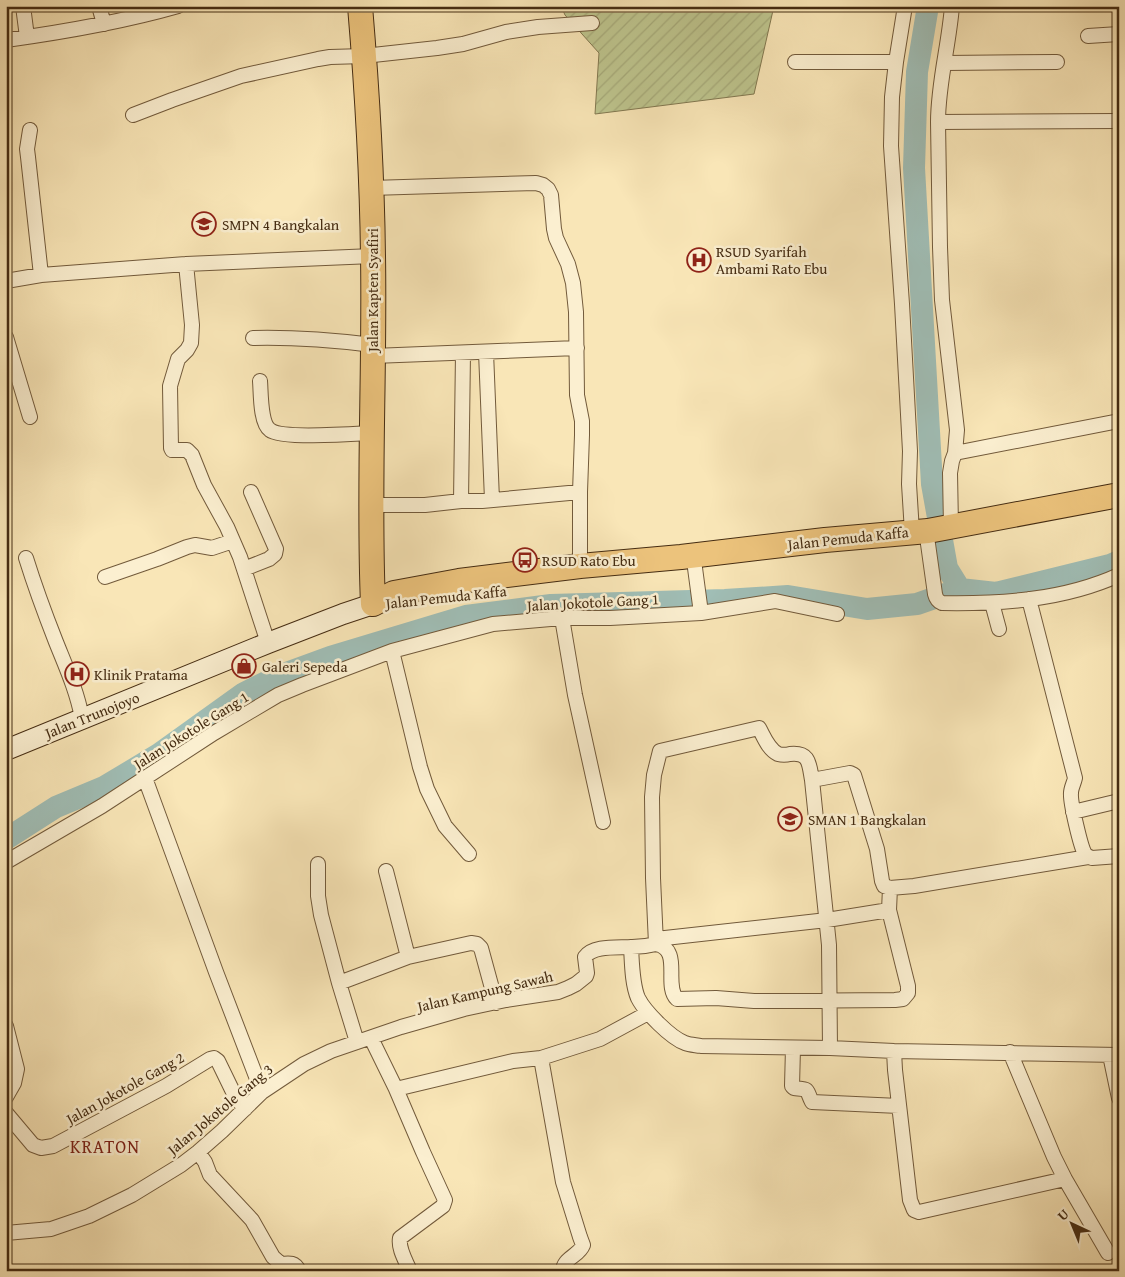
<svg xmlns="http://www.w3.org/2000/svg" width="1125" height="1277" viewBox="0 0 1125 1277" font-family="'Gentium Book Plus',serif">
<defs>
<pattern id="garden-furrows" width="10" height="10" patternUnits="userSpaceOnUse" patternTransform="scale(1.25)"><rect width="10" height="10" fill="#bec58e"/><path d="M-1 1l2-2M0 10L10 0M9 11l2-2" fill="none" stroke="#a5a979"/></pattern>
</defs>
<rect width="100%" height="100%" fill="#f9e6b7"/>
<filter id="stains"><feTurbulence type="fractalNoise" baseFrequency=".004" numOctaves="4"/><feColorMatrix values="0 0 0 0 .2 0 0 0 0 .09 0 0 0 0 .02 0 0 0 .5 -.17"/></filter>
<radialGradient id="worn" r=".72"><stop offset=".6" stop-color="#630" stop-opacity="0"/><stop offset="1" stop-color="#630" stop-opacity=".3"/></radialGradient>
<path fill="url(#garden-furrows)" stroke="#827850" d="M561,6H774L754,94L595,114L599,53L565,15Z"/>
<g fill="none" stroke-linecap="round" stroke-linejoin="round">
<path stroke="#a0beb6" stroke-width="22" d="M928,6L917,72L914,168L932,484L947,568L960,589L996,593L1110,565L1119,561
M6,839L56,807L104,787L159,754L244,693L278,676L330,657L466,616L551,605L725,600L788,596L867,609L917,604L960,589"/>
<g stroke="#725a3b" stroke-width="16">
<path id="minor" d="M23,6L27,37
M99,6L104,24
M905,6L896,62L892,97L891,146L902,304L910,451L909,484L912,532
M1088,36L1119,34
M6,40C64,32 122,22 178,6
M795,62H896
M945,63L1057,62
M133,115L172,100L241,76L318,59L330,57L364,56L437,48L463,44L506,32L538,27L592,23
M938,122L1119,121
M30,130L27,149L28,157L41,275
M371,188L536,183L543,185L548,189L551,195L554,229L556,238L568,264L573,283L576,312L577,395L582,421V435L580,492V566
M186,264L192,325L191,343L187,350L178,359L170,386L171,448L172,450H187L192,455L204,485L227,527L240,557L268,643
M6,281L41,275L186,264L373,256
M6,337L30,417
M253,338C294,337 332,340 373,345
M486,352L492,500
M373,356L577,348
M260,381C261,392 260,423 270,430C281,439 353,434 371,433
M955,453L1119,421
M461,501L463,353
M371,505H425L461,501H482L580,492
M951,526L950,473L952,461L955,453L957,430L942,300L940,247L938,122C938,83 949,45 952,6
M928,544L935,594C936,598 937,601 942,603C1002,604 1064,600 1119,575
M26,558C35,587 45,614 56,642C66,667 77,691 82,718
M695,568L701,613
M244,569L269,559L275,554L276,549L251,492
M105,577L157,559L187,547L195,545L212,548L233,541
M1029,599L1075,778C1074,783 1071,788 1071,793C1070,802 1081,848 1085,854C1088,857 1089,857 1092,858L1119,856
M992,603L999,629
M562,618L575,695L603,822
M392,651L420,767L427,789L445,826L469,854
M145,778L216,972L262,1092
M812,780L850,773L854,775L877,849L882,881L884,886L890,888L914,886L1088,857
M1073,812L1119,801
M6,862L102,806L214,733L278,695L302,685L392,651L493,624L562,618H610L701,613L775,601L837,614
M318,864V896L321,915L339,983L357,1042
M656,939L827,920L889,910
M656,944C683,949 663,986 677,999L716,998L754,1001L895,1000L903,999L908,993V986L889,910L890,888
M631,947C632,963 632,984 638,998C645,1012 671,1038 685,1043C690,1045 696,1045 701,1046L830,1048L894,1051L1119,1055
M408,957L471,943L477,944L481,948L496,1003
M339,983L408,957L386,871
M6,1026L17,1069L14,1083L6,1097
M371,1038L396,1089L513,1061L541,1058L600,1039L648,1013
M793,1048L792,1086L794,1088C811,1090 805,1088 812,1102L899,1106
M894,1051L895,1070L910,1200L914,1210L919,1212L1065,1179
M1010,1052L1054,1157L1065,1179L1108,1253
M1110,1055L1119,1098
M541,1058L563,1182L580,1237L583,1245C579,1256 563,1258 563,1271
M396,1089L423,1152L445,1200L443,1206L400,1238C398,1249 406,1261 410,1271
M6,1113L33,1145L41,1148L53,1146L166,1086L210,1059L214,1058L218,1061L235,1096L245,1109
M198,1152L205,1162L210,1175L252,1220L273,1257L281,1264C289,1263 295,1262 299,1271
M6,1233L51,1229L89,1216L132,1195L181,1165L198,1152L222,1131L262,1092L304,1064L331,1051L401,1027L464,1009L506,1000L558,992L568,988L576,984L586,976L587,973L585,957C593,945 618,948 632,947C640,947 648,946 656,944L653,878L652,797L654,775L660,751L759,728C764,737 768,749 778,754C782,755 786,755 790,754C810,752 809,764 812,780L829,945L830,1048"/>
</g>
<g stroke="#452c12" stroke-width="22">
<path id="secondary" d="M6,750L268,643L343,614L373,604"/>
</g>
<g stroke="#452c12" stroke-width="26">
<path id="trunk" d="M360,6C367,89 372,173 373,256C375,372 368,488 373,604
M373,604L394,593L459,581L580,566L681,557L825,540L928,531L1119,495"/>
</g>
<use href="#minor" stroke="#fbefd0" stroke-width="14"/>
<use href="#secondary" stroke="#fbefd0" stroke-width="20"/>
<use href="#trunk" stroke="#ecc37c" stroke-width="24"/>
</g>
<defs>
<g id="school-ring" transform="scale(1.25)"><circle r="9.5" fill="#fbefd0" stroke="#8f2418" stroke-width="1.5"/><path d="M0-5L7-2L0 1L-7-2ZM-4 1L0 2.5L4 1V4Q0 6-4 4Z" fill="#8f2418"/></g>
<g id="hospital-ring" transform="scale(1.25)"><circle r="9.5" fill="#fbefd0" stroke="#8f2418" stroke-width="1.5"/><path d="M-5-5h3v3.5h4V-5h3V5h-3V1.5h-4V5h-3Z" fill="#8f2418"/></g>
<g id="bus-ring" transform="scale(1.25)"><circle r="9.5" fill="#fbefd0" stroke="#8f2418" stroke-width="1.5"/><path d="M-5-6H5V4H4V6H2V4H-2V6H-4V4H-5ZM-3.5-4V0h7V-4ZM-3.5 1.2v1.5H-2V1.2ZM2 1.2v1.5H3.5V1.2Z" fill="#8f2418"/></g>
<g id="shop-ring" transform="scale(1.25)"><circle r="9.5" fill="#fbefd0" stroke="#8f2418" stroke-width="1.5"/><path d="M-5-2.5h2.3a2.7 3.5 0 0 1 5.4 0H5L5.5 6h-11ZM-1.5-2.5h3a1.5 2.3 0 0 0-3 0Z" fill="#8f2418"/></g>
</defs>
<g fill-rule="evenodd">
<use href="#school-ring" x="204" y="224"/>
<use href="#hospital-ring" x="699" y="260"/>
<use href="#bus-ring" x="525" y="560"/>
<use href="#shop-ring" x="244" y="666"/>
<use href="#hospital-ring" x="77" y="674"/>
<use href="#school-ring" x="790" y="819"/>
</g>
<g text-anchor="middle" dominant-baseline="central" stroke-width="5" stroke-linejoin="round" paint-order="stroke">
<g font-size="15" fill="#452c12" stroke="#fbefd0" text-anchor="start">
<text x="222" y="224">SMPN 4 Bangkalan</text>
<text x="716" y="251">RSUD Syarifah<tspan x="716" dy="17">Ambami Rato Ebu</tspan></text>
<text x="542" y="560">RSUD Rato Ebu</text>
<text x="262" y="666">Galeri Sepeda</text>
<text x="94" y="674">Klinik Pratama</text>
<text x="808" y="819">SMAN 1 Bangkalan</text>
</g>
<g font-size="15" fill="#452c12" stroke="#fbefd0">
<text transform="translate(372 290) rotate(-90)">Jalan Kapten Syafiri</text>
<text transform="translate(848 538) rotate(-6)">Jalan Pemuda Kaffa</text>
<text transform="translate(446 597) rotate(-6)">Jalan Pemuda Kaffa</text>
<text transform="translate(593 602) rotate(-3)">Jalan Jokotole Gang 1</text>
<text transform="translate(92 715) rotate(-22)">Jalan Trunojoyo</text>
<text transform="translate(191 730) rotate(-32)">Jalan Jokotole Gang 1</text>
<text transform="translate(485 991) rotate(-13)">Jalan Kampung Sawah</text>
<text transform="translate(125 1088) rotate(-29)">Jalan Jokotole Gang 2</text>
<text transform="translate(220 1109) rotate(-40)">Jalan Jokotole Gang 3</text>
</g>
<g font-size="18" letter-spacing="1" fill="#7a1f14" stroke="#fbefd0">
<text x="105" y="1146">KRATON</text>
</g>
</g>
<rect width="1125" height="1277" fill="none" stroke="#f9e6b7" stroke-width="25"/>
<rect x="8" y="8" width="1110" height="1262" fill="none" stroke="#452c12" stroke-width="2.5"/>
<rect x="12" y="12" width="1100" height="1252" fill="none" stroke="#452c12"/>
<g transform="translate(1072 1224) rotate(316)" stroke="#fbefd0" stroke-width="4" paint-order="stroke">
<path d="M0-4L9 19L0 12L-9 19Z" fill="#452c12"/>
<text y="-8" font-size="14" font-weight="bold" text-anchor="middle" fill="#452c12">U</text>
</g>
<rect width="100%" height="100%" filter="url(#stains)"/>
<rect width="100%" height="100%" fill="url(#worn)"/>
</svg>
